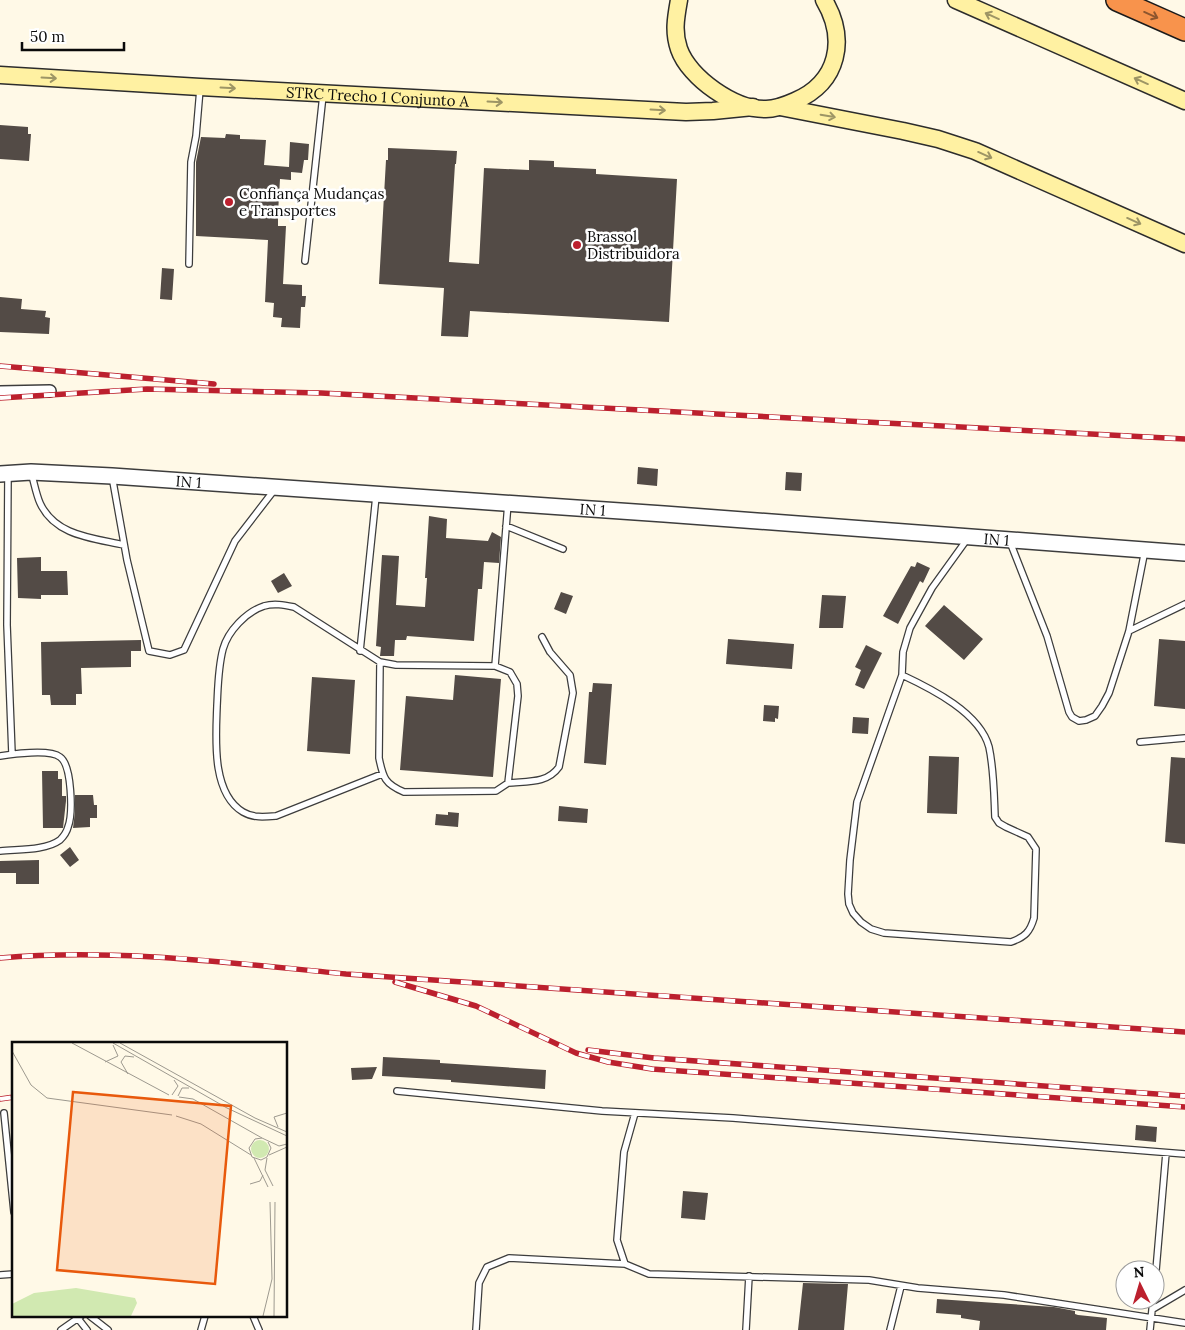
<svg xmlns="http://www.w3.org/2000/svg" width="1185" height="1330" viewBox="0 0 1185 1330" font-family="Lora,serif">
<rect width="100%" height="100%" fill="#fff9e7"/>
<path fill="#534b46" d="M0,125L28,127V134H31L29,161L0,159Z
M226,134L240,135V139L266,140L264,165L289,167L290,142L309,144L308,160H304L302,173L291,172V180L280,179L278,213V226H286L283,284L302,285V296H306L305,307H301L300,328L281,327L282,318L273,317L274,303L265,302L268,240L196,236V162L201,137L225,138Z
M388,148L457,151L456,164H455L449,262L479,264L484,168L529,170V160L554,161V167L596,169V174L677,179L669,322L470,311L468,337L441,336L444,288L379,284L386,160H388Z
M162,268L174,269L172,300L160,299Z
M0,297L22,299L21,309L46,311L45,317L50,318L49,334L0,332Z
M638,467L658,469L657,486L637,484Z
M786,472L802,473L801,491L785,490Z
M429,516L447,519L446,538L488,541L492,532L501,537L499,563L484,562L482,589H478L474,641L407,636L406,640H395L394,656H380L381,647L376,646L382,555L399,556L396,605L425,607L427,578H425Z
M41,557V571H67L68,595H41V599L18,598L17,558Z
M917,562L930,568L923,583L920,581L898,624L883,616L911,566L915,567Z
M284,573L292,586L278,593L271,581Z
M561,592L573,596L566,614L554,609Z
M822,595L846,596L843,628H819Z
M944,605L983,639L964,660L925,626Z
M728,639L794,644L792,669L726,664Z
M1159,639L1185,641V709L1154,706Z
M141,640V651H131V667L81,668L82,694H76V705H51L50,695H42L41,642Z
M866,645L882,653L864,689L855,685L861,670L855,667Z
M455,675L501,679L493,777L400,770L406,696L453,700Z
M312,677L355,680L350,754L307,751Z
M593,683L612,684L606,765L584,763L589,692H592Z
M764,705L779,706L778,719L775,718V722L763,721Z
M853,717L869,718L868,734L852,733Z
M929,756L959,757L957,814L927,813Z
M1171,757L1185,758V844L1165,842Z
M42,771H58V779H62V796H66V801L63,828H43Z
M75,795H93L94,805H97V818H90V827L73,828L75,812Z
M559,806L588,809L587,823L558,821Z
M448,812L459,813L458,827L435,825L436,814L448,815Z
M70,847L79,860L70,867L60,855Z
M39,860V884H16V873H0V861Z
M383,1057L440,1060V1063L546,1070L545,1089L451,1082V1080L382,1076Z
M377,1067L372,1079L352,1080L351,1068Z
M1136,1125L1157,1127L1156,1142L1135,1140Z
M683,1191L708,1193L705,1220L681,1218Z
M803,1283L848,1284L844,1330H798Z
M937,1299L1054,1307L1075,1311V1314L1078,1315L1107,1318L1106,1330H979L980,1321L961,1318V1315L936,1313Z"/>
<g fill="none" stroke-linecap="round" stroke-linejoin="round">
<g stroke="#3d3d3d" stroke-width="8">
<path id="service" d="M305,261L323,95
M189,264L191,162L196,136L200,89
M31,472C34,482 36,494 40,503C55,536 93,538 124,545
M8,474L7,625L12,754
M112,476L127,560L149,651L170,655L184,650L235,541L275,489
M506,526L563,549
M1010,542L1047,636L1069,712L1072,717L1079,721L1086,720L1095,716L1102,706L1109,693L1129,631L1145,550
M1129,631L1185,604
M360,651L376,496
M380,662L379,758C383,778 385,784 404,792L496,791L508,783L518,696L517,684L510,672L495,666L396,665L380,662L294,607C284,605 274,603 264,606C246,612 228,631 223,649C218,668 218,687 217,706C216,737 211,793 243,812C253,818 264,817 276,816L382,774
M495,666L508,503
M902,675C932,689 980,713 989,747C994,770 994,794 995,817L999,823L1006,827L1028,837L1036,849L1034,918C1030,932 1025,937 1011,942L884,933L871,929L861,922L853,913L849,904L848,894L850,860L857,802L902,675L903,652L910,628L932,588L968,538
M1140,742L1185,738
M0,756C13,754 50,749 60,757C72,765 73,814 68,827C67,831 63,837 60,840C45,851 18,849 0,851
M508,783C527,781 547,784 559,767L573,693L570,675L550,652L542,637
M397,1091L602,1111L733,1118L1185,1154
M4,1113L14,1212
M635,1113L624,1152L617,1240L625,1264L649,1274L869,1280L918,1288L1004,1295L1185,1323
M0,1275L14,1274
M1155,1282L1166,1153
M1153,1309L1185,1290
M76,1316L87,1330
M90,1316L108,1330
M253,1316L259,1330
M61,1330L81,1316
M201,1330L205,1316
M476,1330L479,1283L487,1267L509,1258L625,1264
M746,1330L749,1276
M890,1330L901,1286
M1150,1330L1153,1300"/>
</g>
<g stroke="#3d3d3d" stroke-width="14">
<path id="minor" d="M0,392L50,391"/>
</g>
<g stroke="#3d3d3d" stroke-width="18">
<g id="tertiary">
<path id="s1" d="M0,474L31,472L112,476L664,514L1185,553"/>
</g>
</g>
<g stroke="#2c2c2c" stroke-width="19">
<g id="secondary">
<path d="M679,0C676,17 673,32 679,49C689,78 735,110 766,109C776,109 786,105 795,101C839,82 847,39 824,0"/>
<path d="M956,0L1185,101"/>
<path id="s2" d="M0,75L200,87L686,112L713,111L753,107"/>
<path d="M780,107L903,131L938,139L975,151L1185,244"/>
</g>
</g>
<g stroke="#1b1b1b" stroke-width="24">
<path id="motorway" d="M1117,0L1185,30"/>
</g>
<use href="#service" stroke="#fff" stroke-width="5.5"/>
<use href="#minor" stroke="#fff" stroke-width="11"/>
<use href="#tertiary" stroke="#fff" stroke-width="15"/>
<use href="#secondary" stroke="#fff1a2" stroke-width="16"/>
<use href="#motorway" stroke="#f8934c" stroke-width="21"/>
<g stroke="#bc202e" stroke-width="5.5">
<path id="rail" d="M0,366L214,384
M0,398L147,389L321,393L1185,439
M0,958C115,948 231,963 346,974L1185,1032
M395,982L476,1006L576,1053L608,1062L652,1069L1185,1107
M588,1050L654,1058L1185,1096
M0,1099L14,1097"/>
</g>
<use href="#rail" stroke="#fff" stroke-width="4" stroke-dasharray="11" stroke-linecap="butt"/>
</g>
<defs><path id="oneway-shaft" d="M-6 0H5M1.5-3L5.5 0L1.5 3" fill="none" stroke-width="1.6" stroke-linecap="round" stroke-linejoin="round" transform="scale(1.25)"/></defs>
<use stroke="#8d552e" href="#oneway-shaft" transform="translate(1151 15) rotate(24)"/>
<g stroke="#9d9565">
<use href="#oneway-shaft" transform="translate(992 16) rotate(-156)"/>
<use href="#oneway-shaft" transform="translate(49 78) rotate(3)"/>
<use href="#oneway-shaft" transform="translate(1141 81) rotate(-156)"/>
<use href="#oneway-shaft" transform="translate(228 88) rotate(3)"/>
<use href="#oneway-shaft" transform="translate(495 102) rotate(3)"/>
<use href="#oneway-shaft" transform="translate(658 110) rotate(3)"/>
<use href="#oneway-shaft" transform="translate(828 116) rotate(10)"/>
<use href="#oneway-shaft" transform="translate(985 155) rotate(24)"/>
<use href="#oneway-shaft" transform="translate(1134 221) rotate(24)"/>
</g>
<g fill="#bc202e" stroke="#fff" stroke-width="2">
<circle cx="229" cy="202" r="5"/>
<circle cx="577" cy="245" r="5"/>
</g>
<g text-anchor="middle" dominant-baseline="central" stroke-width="5" stroke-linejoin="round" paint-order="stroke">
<g font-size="15" fill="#0a0a0a" stroke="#fff">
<text stroke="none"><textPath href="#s2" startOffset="378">STRC Trecho 1 Conjunto A</textPath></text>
<text stroke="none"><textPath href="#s1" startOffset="189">IN 1</textPath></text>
<text stroke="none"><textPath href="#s1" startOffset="594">IN 1</textPath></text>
<text stroke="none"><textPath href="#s1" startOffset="999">IN 1</textPath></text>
</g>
<g font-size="15" fill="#0a0a0a" stroke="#fff" text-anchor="start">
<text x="239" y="193">Confiança Mudanças<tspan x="239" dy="17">e Transportes</tspan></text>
<text x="587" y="236">Brassol<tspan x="587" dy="17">Distribuidora</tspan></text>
</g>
</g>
<g transform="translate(12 1042)">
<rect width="275" height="275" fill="#fff9e7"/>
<path d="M239 107a9 9 0 1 1 18 0a9 9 0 1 1-18 0ZM64,246L123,256L125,261L119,274H0V262L22,251Z" fill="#d1e9b1"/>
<path fill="none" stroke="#9d998f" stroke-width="1" d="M60,1L157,53M101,1L215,66L275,94M108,1L243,76L275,90M0,9L19,43L35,56L160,73M93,20L106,14L101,3M116,32L109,20L113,14L122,15M160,53L166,44L162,38M166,54L170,46H177M167,55L181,57L250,96M164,74L189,82L239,113M266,85L262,75L275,71M256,100L259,106L255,115L249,118L240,115L237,106L243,97L250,96L267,104L275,102M257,113L275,105M242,116L256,145M255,116L253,128L261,144M238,142L248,139L251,133M251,274L260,237L258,160M262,274L263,160"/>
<path fill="#e8590c" fill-opacity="0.15" stroke="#e8590c" stroke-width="2.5" d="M61,50L219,64L203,242L45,228Z"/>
<rect width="275" height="275" fill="none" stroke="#0a0a0a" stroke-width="2.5"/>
</g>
<g transform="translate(1140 1285) rotate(355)"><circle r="24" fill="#ffffff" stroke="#9d9d9d"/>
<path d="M0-4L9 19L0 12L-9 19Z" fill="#bc202e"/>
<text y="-8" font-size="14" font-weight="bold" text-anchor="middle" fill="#0a0a0a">N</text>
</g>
<path d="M22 42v8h102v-8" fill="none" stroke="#0a0a0a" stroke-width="2.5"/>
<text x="30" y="42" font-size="15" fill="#0a0a0a" stroke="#ffffff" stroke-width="4" paint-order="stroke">50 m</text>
</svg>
